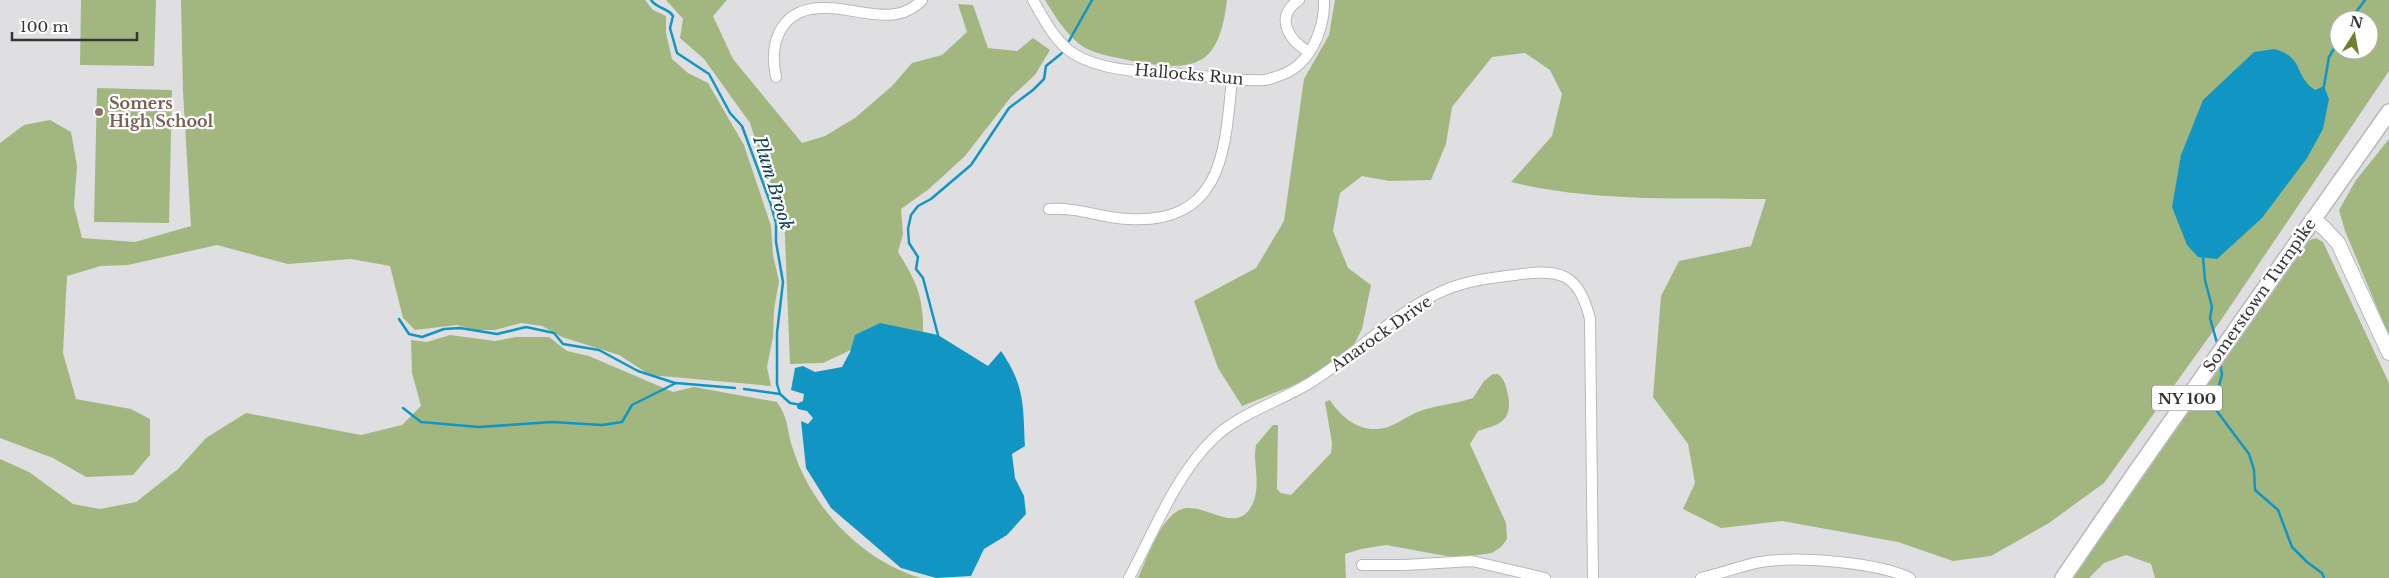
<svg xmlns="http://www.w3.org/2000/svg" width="2389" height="578" viewBox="0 0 2389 578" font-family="'Libre Baskerville',serif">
<rect width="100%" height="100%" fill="#dfdfe2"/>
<path fill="#a2b780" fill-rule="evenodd" d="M81,0H156L154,66L80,65Z
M181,0H645L653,10L666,16V33L672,59L688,73L708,83L744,145L771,226L773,255L779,281L774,310L773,337L767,367L771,386L650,375L619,355L562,337L542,326L521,323L495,330H476L457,325L415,330L403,318L390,266L351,259L288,264L217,245L128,265L101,266L67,276L63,353L76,399L131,409L150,419V455L133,475L86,477L53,458L0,438V143L24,125L50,120L71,132L77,166L74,206L82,238L135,242L191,226L183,92Z
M666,0H727L713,16L733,59L802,143L825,136L855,118L892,86L912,63L942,55L967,32L958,4L973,5L988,48L1017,51L1033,38L1050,50L1035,75L1011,97L965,156L929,189L901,209L903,234L898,252C916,281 924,297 923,332L855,348L823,363L790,364L784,214L765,170L750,123L704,59L680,38L683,19Z
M1045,0H1227C1219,69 1194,72 1132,61C1115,57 1091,54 1078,43C1064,31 1054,15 1045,0Z
M1335,0H2389V71L2219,323L2104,483L2049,523L1991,556L1953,561L1898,542L1782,521L1721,528L1683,509L1695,483L1688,444L1653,397L1661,296L1679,261L1751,246L1766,199C1681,198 1593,202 1511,182L1552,136L1562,94L1550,70L1525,53L1492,57L1452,107L1446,144L1431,180L1389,181L1362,176L1340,193L1333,231L1348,268L1371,285L1362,329L1352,348L1302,382L1242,406L1218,368L1194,301L1256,268L1284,221L1304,79L1329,35ZM2339,20H2369V50H2339Z
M97,88L172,90L169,223L94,222Z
M2389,139V336L2345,231L2339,210L2356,180Z
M2316,238L2323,242L2389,383V578H2155L2151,564L2126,555L2104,563L2089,578H2073L2307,241Z
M450,335L495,341L516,337H549L567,351L589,356L673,392L694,387L777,402C790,421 786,429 793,449C811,507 862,561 921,578H0V459L29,472L73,504L100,509L136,502L178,469L206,438L246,413L361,435L402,425L421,406L412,373L411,340L427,342Z
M1493,374H1498C1505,380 1506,386 1508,395C1513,421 1499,425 1478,431L1470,444L1506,523L1507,539L1501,547L1492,553L1457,558L1386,545L1361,549L1345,554L1346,578H1138C1148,557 1157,526 1176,512C1199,495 1235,539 1252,505C1262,485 1252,463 1256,445L1273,425H1278L1277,489L1281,493L1291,495L1331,453L1332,443L1325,402L1330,400C1342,419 1363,435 1388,427C1399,423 1409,415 1420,411C1437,405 1455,404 1473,398L1484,381Z"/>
<path fill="#1196c3" d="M2274,49C2306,58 2292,74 2315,90L2324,86L2329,99L2323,129L2307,158L2262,218L2217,259L2198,257L2187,245L2172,207L2181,155L2203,100L2254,52Z
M880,323L938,335L988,366L1001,351C1025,386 1023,405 1025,446L1012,454L1015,478L1024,496L1026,514L1007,535L984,549L971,576L936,578L901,568L831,508L806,468L801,421L808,424L813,418L807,411L798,409L796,404L803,401L804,394L791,390L795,368L803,366L815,372L842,367L850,352L855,335Z"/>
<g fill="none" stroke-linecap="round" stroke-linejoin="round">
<path stroke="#1196c3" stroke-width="2.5" d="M651,0C657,9 667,7 673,16L670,28L677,53L709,74L730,113L742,126L770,202L776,223V242L783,282L777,333V384L780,394L790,403L796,404
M2350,20L2365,0
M1069,41L1092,0
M2324,86L2329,57L2339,40
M2203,257L2205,280L2212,307L2210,318L2217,343
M399,319L409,334L422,337L444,329L460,328L497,334L526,327L554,333L563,344L599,350L638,371L675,383
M938,335L923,278L916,269L918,257L909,243L908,229L911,215L918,206L931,199L971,165L1009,108L1033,90L1044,79L1046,66L1062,53
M2220,362L2222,375L2213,406L2249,454L2254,470L2255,490L2278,510L2292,547L2307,562L2322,573L2324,578
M744,389L780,394
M403,408L421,422L479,427L552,422L602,425L622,422L632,405L676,383L735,388"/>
<g stroke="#b8b8ba" stroke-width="12">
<path id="minor" d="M1033,0C1043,18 1056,43 1074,54C1107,74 1155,71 1192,75C1216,77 1241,82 1264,80C1271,79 1279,76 1286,73C1312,61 1325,27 1324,0
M1299,0C1274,16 1288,40 1309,52
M776,77C768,39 783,6 827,8C859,8 895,28 922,0
M1049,209C1079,207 1100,218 1128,219C1223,225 1225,150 1232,79
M1362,565H1405L1472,561L1545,578
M1129,578C1154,532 1175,476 1213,439C1238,414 1278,402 1308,384C1355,356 1394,312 1445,290C1468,280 1491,278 1515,275C1560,268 1579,273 1590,319L1593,578
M1701,578C1720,574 1740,566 1760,562C1797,556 1876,562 1910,578"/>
</g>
<g stroke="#b8b8ba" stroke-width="16">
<path id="secondary" d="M2312,219L2323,227L2338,243L2389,353"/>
</g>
<g stroke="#b8b8ba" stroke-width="18">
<path id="primary" d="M2063,578L2135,473L2389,112"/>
</g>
<use href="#minor" stroke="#fff" stroke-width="10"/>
<use href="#secondary" stroke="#fff" stroke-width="14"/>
<use href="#primary" stroke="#fff" stroke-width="15"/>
</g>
<circle fill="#8d6e63" stroke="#fff" stroke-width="2" cx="99" cy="112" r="5"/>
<g text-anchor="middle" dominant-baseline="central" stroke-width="4.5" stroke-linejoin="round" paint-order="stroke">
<rect fill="#fff" stroke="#727272" stroke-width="1" x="2152" y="385.5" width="70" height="25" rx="4"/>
<g font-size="15" font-weight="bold" fill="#353536">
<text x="2187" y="398">NY 100</text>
</g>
<g font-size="16" fill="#353536" stroke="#fff">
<text transform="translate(1189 74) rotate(5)">Hallocks Run</text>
<text transform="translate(2259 295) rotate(-55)">Somerstown Turnpike</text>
<text transform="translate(1381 333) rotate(-35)">Anarock Drive</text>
</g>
<g font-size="16" font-weight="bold" fill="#785e54" stroke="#fff" text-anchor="start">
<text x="109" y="103">Somers<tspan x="109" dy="18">High School</tspan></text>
</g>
<g font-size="18" font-style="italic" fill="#0e3f53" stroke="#fff">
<text transform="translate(773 183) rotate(73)">Plum Brook</text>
</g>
</g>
<g transform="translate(2354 35) rotate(11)"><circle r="24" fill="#ffffff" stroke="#aeaeaf"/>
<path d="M0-4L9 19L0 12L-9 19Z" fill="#6f802f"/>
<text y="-8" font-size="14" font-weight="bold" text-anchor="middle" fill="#353536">N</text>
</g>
<path d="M12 32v8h125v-8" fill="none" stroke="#353536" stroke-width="2.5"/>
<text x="20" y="32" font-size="15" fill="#353536" stroke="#ffffff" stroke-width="4" paint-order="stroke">100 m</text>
</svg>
